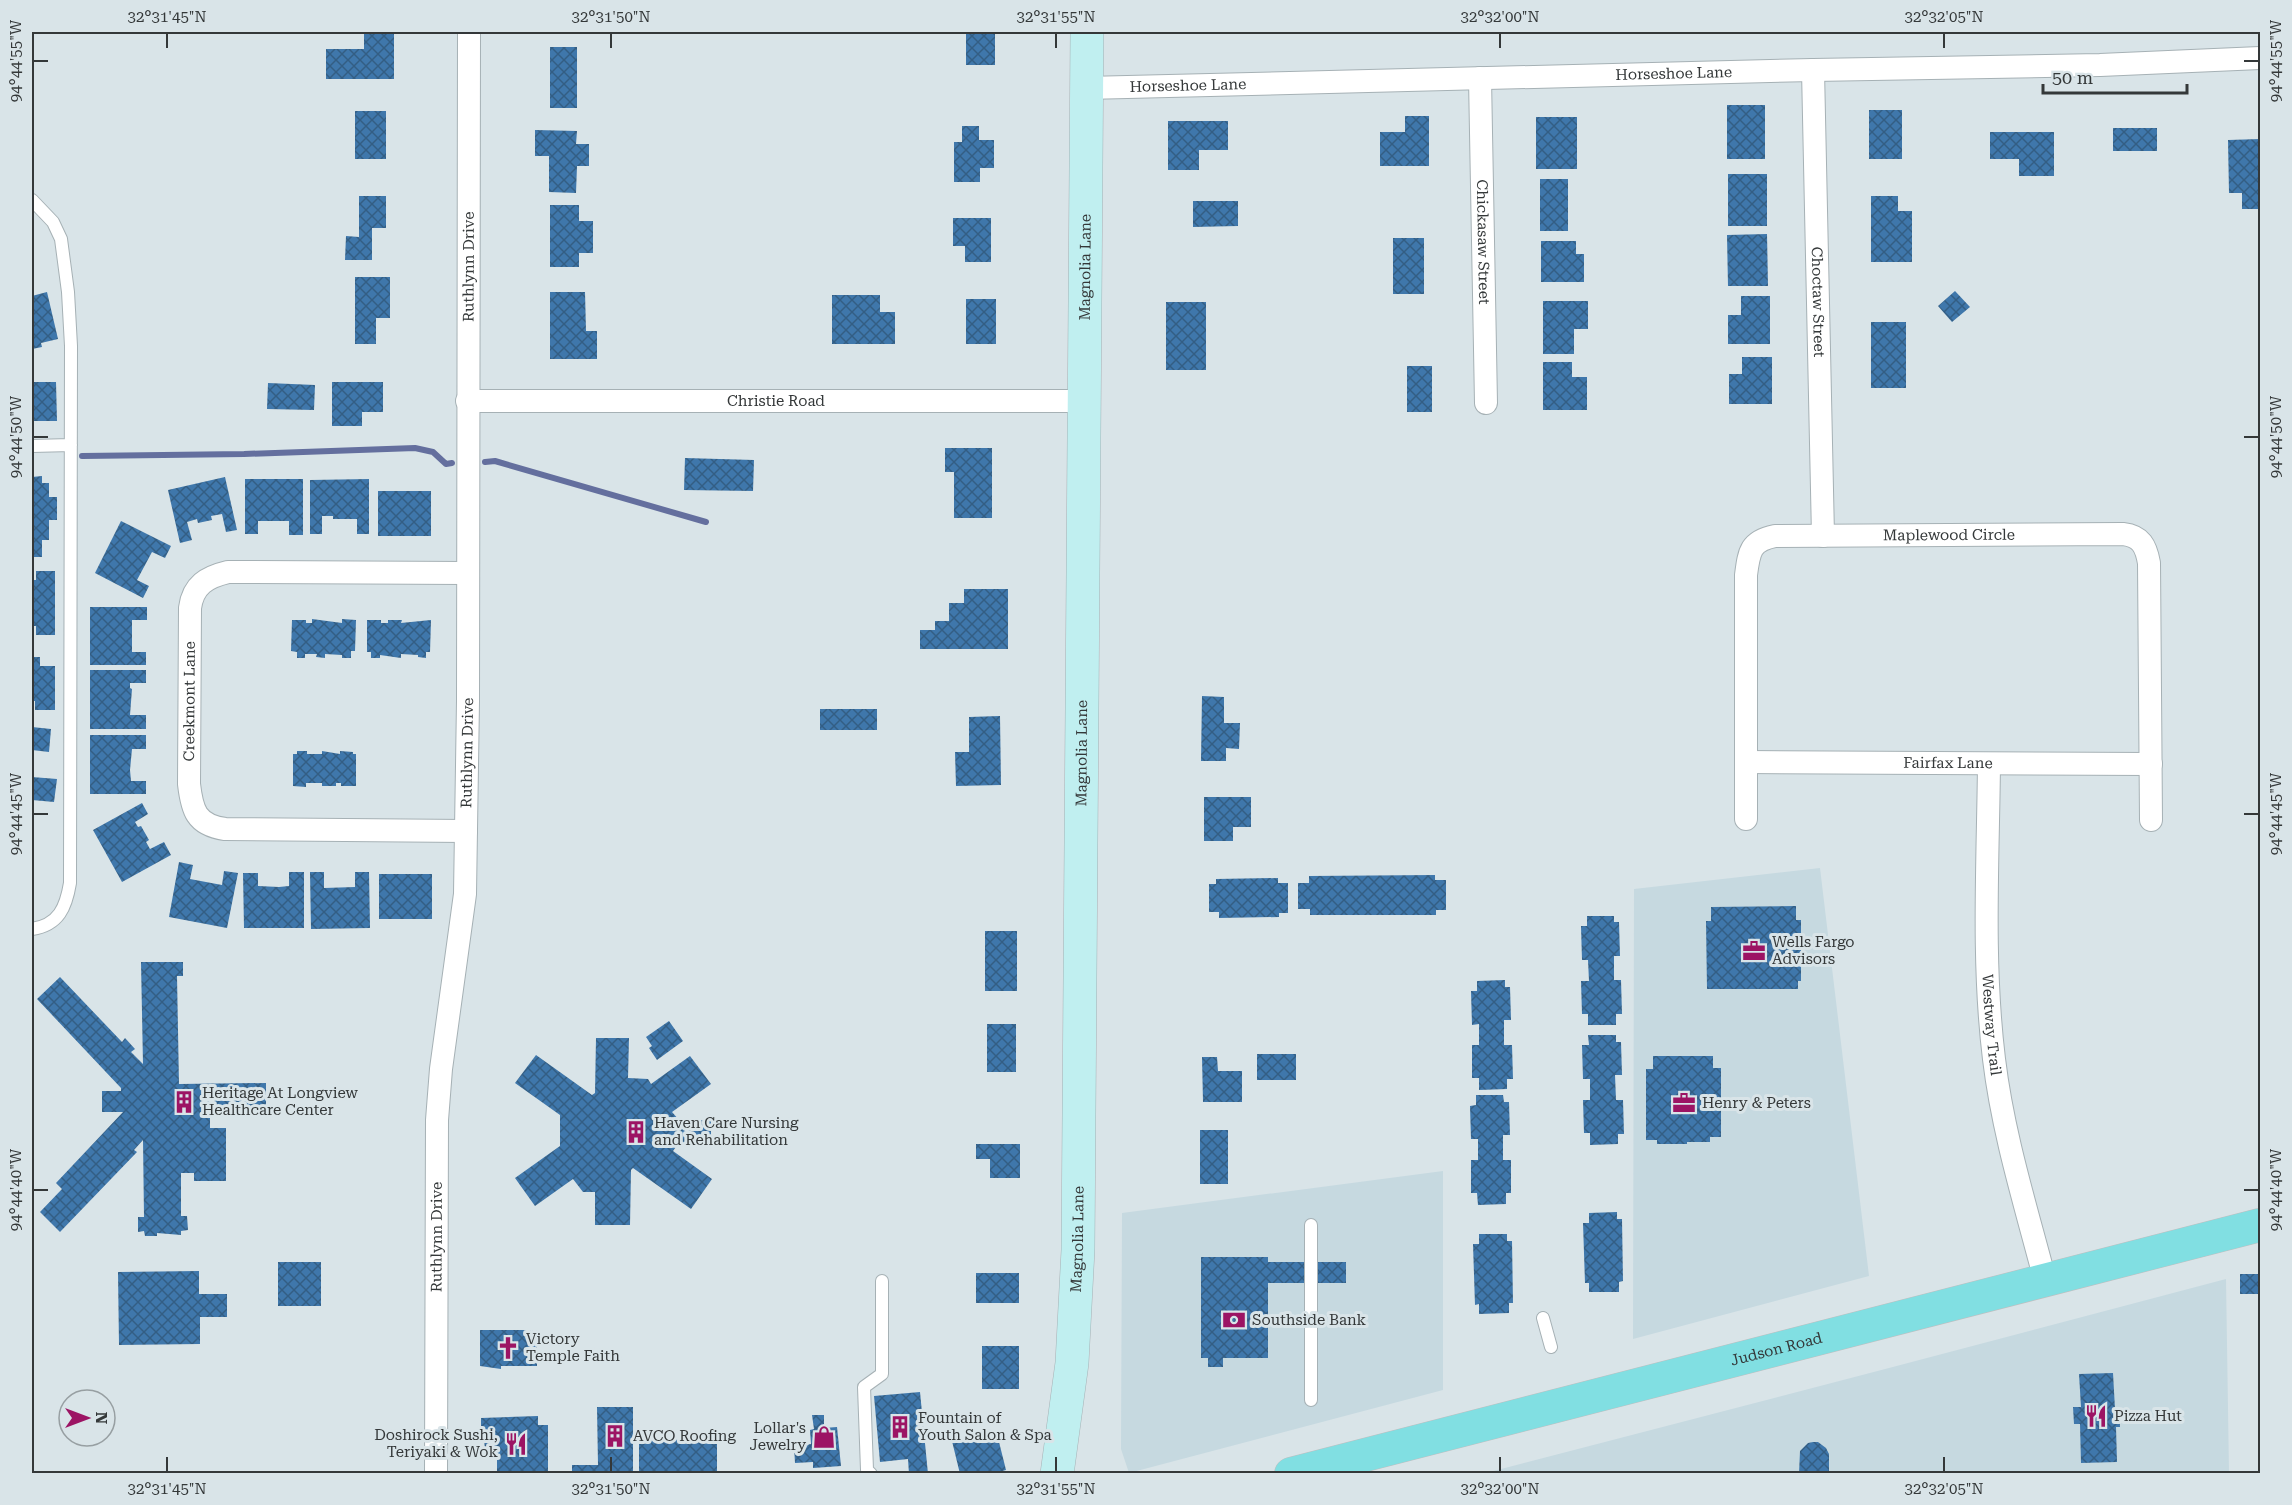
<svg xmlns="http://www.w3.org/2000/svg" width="2292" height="1505" viewBox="0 0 2292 1505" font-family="'Roboto Serif',serif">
<defs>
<pattern id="building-cross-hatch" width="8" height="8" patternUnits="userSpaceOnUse" patternTransform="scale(1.5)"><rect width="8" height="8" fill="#3f77ab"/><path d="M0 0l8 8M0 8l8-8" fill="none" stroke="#335e84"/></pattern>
</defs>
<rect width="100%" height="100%" fill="#d9e4e8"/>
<path fill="#c6d9e0" d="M1820,868L1869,1276L1633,1339L1634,889Z
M1443,1171V1390L1129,1473L1121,1449L1122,1213Z
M2226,1279L2229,1473L1482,1474L1889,1368Z"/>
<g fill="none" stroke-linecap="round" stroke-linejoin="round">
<path stroke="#646f9e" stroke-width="6" d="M82,456L244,454L415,448L433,452L446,464L452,463
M485,462L495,461L706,522"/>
</g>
<path fill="url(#building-cross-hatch)" d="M364,32H394V79H326V49H364Z
M966,32H995V65H966Z
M550,47H577V108H550Z
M1727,105H1765V159H1727Z
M1869,110H1902V159H1869Z
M355,111H386V159H355Z
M1405,116H1429V166H1380V132H1405Z
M1536,117H1577V169H1536Z
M1168,121H1228V150H1199V170H1168Z
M962,126H979V140H994V168H980V182H954V142H962Z
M2113,128H2157V151H2113Z
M535,130L577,131L576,144H589V166H577L576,193L549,192V156H535Z
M1990,132H2054V176H2019V159H1990Z
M2260,139V209H2242V193H2229L2228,140Z
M1728,174H1767V226H1728Z
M1540,179H1568V231H1540Z
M359,196H386V228H372V260H345L346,236L359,237Z
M1871,196H1898V211H1912V262H1871Z
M1193,201H1238V226L1193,227Z
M550,205H579V221H593V253H579V267H550Z
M953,218H991V262H965V246H953Z
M1767,234L1768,286H1728L1727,235Z
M1393,238H1424V294H1393Z
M1541,241H1576V254H1584V282H1541Z
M355,277H390V318H376V344H355Z
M1955,291L1970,307L1952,322L1938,306Z
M47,292L58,339L41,343L42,347L32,349V296Z
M550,292H585L586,331H597V359H550Z
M832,295H880V312H895V344H832Z
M1741,296H1770V344H1728V315H1741Z
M966,299H996V344H966Z
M1543,301H1588V329H1574V354H1543Z
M1166,302H1206V370H1166Z
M1871,322H1906V388H1871Z
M1742,357H1772V404H1729V374H1742Z
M1543,362H1572V377H1587V410H1543Z
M1407,366H1432V412H1407Z
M32,382H56L57,421H32Z
M332,382H383V412H362V426H332Z
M268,383L315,385L314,410L267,409Z
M945,448H992V518H954V472H945Z
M685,458L754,460L753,491L684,490Z
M42,476V483H49V497H57V520H49V540H42V557H32V477Z
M225,477L237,530L226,532L222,514L211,516L212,520L198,523L197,519L187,522L192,540L180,543L168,490Z
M245,479H303V535H289V521H258V534H245Z
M369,479V534H357V519H333V516H322V534H310V480Z
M378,491H431V536H378Z
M121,521L171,546L165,558L152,552L137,580L149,586L143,598L95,573Z
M36,571H55V635H36V626H32V580H36Z
M964,589H1008V649H920V630H935V621H949V603H964Z
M90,607H147V620H132V652H146V665H90Z
M312,619L342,623V619L356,620L355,651H351V658H342V655L325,654V658L316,657L317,654H305V658H297V652L291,651L292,620H306V623H312Z
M367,620H381V623H388V620H402L401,623L431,620L430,652H426V658L418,657V655L401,654V658L380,655V658H371V652H367Z
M32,657H40V666H55V710H35V701H32Z
M90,670H146V683H130V688L132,689L130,715H146V729H90Z
M1202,696L1224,697V723H1240L1239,749L1226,748V761H1201Z
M820,709H877V730H820Z
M1000,716L1001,785L956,786L955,752H969V717Z
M32,727L51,729L49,752L32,750Z
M90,735H146V749H132L130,770L131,781H146V794H90Z
M297,751H307V754H322V751L340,754V751L353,752V754H356V786H341V783H336V786H322V783H306V787L293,786V754H297Z
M32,777L57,779L54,802L32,800Z
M1204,797H1251V827H1233V841H1204Z
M142,803L148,814L135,822L138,827L141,826L149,840L146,842L150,849L164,842L171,855L122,882L93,830Z
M179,862L193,865L190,879L222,885L224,871L238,873L227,928L169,917Z
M289,872H304V928H244L243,873H258V886L279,887L289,886Z
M310,872H324V888L355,887V872H369L370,928L311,929Z
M379,874H432V919H379Z
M1435,875V880H1446V910H1436V915H1310V909H1298V883H1309V876Z
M1278,878V883H1288V913H1279V917L1219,918V912H1209V884H1216V879Z
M1796,906V920H1801V981H1798V989H1707L1706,921H1711V907Z
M1587,916H1614V922H1619L1620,956H1614V980H1621L1622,1014H1616V1025H1588V1014H1582L1581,981H1589L1588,960H1582L1581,926H1587Z
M985,931H1017V991H985Z
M141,962H183V976H177L179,1084L266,1083V1116L210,1117V1128H226V1181H194V1173H181V1216H187L188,1230L181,1231V1235L157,1233V1236H145L144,1231L138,1232V1217H144L143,1140L134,1150L137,1152L60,1232L40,1212L62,1189L56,1183L123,1112H102V1091H121V1088L37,999L60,977L122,1042L125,1038L135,1049L131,1052L143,1064Z
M1505,980V987H1510L1511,1020H1504V1045H1512L1513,1079H1507V1089L1479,1090V1078H1472V1045H1479V1024L1472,1025L1471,991H1477V981Z
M669,1021L683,1041L657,1060L649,1048L652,1046L646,1037Z
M987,1024H1016V1072H987Z
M1588,1035H1616V1042H1621L1622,1075H1615L1616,1100H1623L1624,1134H1618V1144L1590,1145V1133H1584L1583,1100H1590V1079H1583L1582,1045H1589Z
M596,1038H629L628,1078L648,1079L651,1084L690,1056L711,1084L672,1112L679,1120H711V1144H678L673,1151L712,1179L691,1209L633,1168L631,1170L630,1225H595V1192H583L573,1179L535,1206L515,1178L560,1146V1115L515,1083L536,1055L592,1095L595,1093Z
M1257,1054H1296V1080H1257Z
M1653,1056H1713V1068H1721V1137H1710V1142H1687V1144H1657V1140H1646V1069H1653Z
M1202,1057H1217L1218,1071H1242V1102H1203Z
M1476,1095H1503L1504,1102H1509L1510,1135H1503V1160H1511V1193H1506V1204L1478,1205L1477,1193H1471V1160H1478V1139H1471L1470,1106L1476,1105Z
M1200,1130H1228V1184H1200Z
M976,1144H1020V1178H990V1159H976Z
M1617,1212V1219H1622L1623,1281L1619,1282V1292H1589V1283H1585L1583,1223H1589V1213Z
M1479,1234H1507V1241H1512L1513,1303H1509V1313L1479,1314V1304L1475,1305L1473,1244H1479Z
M1201,1257H1268V1262H1346V1283H1268V1358H1223V1367H1208V1358H1201Z
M278,1262H321V1306H278Z
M199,1271V1294H227V1317H200V1344L119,1345L118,1272Z
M976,1273H1019V1303H976Z
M2240,1274H2260V1294H2240Z
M480,1330H537V1366H501V1369L480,1366Z
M982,1346H1019V1389H982Z
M2113,1373L2115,1409L2119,1408L2120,1427H2116L2117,1462L2081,1463L2080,1424H2074L2073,1407H2081L2079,1374Z
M920,1392L928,1474H909L908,1459L880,1462L874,1396Z
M597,1407H633V1474H572V1465H598Z
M812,1415H824V1428L837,1427L841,1466L813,1468V1462L795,1463L794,1446L811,1444L810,1430L814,1429Z
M538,1416V1425H548V1474H497V1453H485L484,1435H481V1418Z
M996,1430L1006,1470L992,1474H960L952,1441Z
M639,1439L717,1440V1474H639Z
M1813,1442H1818L1826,1448L1829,1454V1474H1799L1800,1451L1808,1443Z"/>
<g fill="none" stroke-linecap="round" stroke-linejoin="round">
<g stroke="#a6b1b5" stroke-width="14">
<path id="lane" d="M32,200L53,222L61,239L68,292L71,346L70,883C66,907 59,925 32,929
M32,446L71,445
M1543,1318L1551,1347
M1311,1400V1225
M871,1474L867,1470L864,1387L882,1374V1281"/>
</g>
<g stroke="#a6b1b5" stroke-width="24">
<g id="street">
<path id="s1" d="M1813,70L1823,536"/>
<path id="s2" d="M1480,78L1486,403"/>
<path id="s3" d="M1086,88L1813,70L2100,65L2260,58"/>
<path id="s4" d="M467,401H1084"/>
<path id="s5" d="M1746,762L2151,764"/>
<path id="s6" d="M1989,764C1988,862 1982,961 1994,1059C2003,1134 2026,1207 2045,1280"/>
<path id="s7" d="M1746,819V575C1749,552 1750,541 1775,536L2123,534C2141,536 2146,546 2149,563L2151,820"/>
<path id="s8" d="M466,831L225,829C196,825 192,810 189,784L190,608C193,585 207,577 228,572L467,573"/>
<path id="s9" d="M436,1474L437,1120L441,1069L465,894L468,701L469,32"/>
</g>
</g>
<g stroke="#a6b1b5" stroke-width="34">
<g id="secondary">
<path id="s10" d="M1057,1474L1072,1363L1078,1250L1087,32"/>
</g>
</g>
<g stroke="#bebfc0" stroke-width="34">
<g id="primary">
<path id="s11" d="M1291,1474L2260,1225"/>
</g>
</g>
<use href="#lane" stroke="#fff" stroke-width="12"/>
<use href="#street" stroke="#fff" stroke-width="22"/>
<use href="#secondary" stroke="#c0eff0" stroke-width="33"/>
<use href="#primary" stroke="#81dfe2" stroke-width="33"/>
</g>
<path fill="none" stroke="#343839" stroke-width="2" d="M167,33V48M611,33V48M1056,33V48M1500,33V48M1944,33V48M33,61H48M2244,61H2259M33,437H48M2244,437H2259M33,814H48M2244,814H2259M33,1190H48M2244,1190H2259M167,1457V1472M611,1457V1472M1056,1457V1472M1500,1457V1472M1944,1457V1472"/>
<defs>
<g id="office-bare" transform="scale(1.8)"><path d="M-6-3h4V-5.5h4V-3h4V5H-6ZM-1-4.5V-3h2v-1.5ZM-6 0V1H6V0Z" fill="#9c1464" stroke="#d9e4e8" stroke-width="2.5" paint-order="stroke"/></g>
<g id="building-bare" transform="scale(1.8)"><path d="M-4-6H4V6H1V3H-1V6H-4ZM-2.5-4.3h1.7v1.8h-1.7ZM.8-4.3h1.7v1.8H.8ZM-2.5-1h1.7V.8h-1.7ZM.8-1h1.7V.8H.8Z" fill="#9c1464" stroke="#d9e4e8" stroke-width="2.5" paint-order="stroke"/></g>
<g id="bank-bare" transform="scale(1.8)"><path d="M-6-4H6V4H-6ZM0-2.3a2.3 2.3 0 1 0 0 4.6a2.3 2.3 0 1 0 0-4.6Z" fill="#9c1464" stroke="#d9e4e8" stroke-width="2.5" paint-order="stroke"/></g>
<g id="church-bare" transform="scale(1.8)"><path d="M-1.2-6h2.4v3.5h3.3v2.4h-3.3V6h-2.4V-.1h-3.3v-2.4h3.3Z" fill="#9c1464" stroke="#d9e4e8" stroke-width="2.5" paint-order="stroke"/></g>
<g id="restaurant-bare" transform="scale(1.8)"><path d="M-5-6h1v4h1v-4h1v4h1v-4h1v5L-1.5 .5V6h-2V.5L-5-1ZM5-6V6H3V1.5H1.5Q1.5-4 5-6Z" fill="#9c1464" stroke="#d9e4e8" stroke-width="2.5" paint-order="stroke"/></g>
<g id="shop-bare" transform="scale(1.8)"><path d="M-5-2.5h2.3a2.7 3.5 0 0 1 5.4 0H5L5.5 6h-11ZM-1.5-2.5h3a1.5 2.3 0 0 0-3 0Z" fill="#9c1464" stroke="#d9e4e8" stroke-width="2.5" paint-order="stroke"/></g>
</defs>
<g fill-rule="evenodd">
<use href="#office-bare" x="1754" y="951"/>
<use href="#building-bare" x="184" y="1102"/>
<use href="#office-bare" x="1684" y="1103"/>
<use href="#building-bare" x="636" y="1132"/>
<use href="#bank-bare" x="1234" y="1320"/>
<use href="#church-bare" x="508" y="1348"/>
<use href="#restaurant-bare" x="2096" y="1416"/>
<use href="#building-bare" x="900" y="1427"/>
<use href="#building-bare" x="615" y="1436"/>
<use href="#shop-bare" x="824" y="1437"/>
<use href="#restaurant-bare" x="516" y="1444"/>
</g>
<g text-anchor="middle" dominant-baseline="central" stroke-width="6" stroke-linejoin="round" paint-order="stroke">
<g font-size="15" fill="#343839" stroke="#d9e4e8">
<text stroke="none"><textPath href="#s3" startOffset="588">Horseshoe Lane</textPath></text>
<text stroke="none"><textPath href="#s3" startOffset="102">Horseshoe Lane</textPath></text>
<text stroke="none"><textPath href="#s2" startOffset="164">Chickasaw Street</textPath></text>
<text stroke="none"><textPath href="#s9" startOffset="1209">Ruthlynn Drive</textPath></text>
<text stroke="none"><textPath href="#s10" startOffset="1208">Magnolia Lane</textPath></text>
<text stroke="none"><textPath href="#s1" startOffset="232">Choctaw Street</textPath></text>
<text stroke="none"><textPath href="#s4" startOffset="309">Christie Road</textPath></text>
<text stroke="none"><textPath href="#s7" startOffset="472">Maplewood Circle</textPath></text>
<text stroke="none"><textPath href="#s8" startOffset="388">Creekmont Lane</textPath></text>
<text stroke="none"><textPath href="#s9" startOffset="723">Ruthlynn Drive</textPath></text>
<text stroke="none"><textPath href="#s10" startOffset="722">Magnolia Lane</textPath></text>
<text stroke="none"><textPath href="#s5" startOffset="202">Fairfax Lane</textPath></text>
<text stroke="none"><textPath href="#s6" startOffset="261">Westway Trail</textPath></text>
<text stroke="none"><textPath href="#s9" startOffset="237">Ruthlynn Drive</textPath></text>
<text stroke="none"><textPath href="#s10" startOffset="236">Magnolia Lane</textPath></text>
<text stroke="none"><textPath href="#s11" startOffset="501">Judson Road</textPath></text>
</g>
<g font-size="15" fill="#343839" stroke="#d9e4e8" text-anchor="start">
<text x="1772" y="942">Wells Fargo<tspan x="1772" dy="17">Advisors</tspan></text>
<text x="202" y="1093">Heritage At Longview<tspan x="202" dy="17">Healthcare Center</tspan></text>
<text x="1702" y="1103">Henry &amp; Peters</text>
<text x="654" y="1123">Haven Care Nursing<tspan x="654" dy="17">and Rehabilitation</tspan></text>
<text x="1252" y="1320">Southside Bank</text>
<text x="526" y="1339">Victory<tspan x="526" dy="17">Temple Faith</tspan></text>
<text x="2114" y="1416">Pizza Hut</text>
<text x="918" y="1418">Fountain of<tspan x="918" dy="17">Youth Salon &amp; Spa</tspan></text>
<text x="806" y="1428" text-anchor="end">Lollar's<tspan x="806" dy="17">Jewelry</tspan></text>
<text x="498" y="1435" text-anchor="end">Doshirock Sushi,<tspan x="498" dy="17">Teriyaki &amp; Wok</tspan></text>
<text x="633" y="1436">AVCO Roofing</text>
</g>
</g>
<rect width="2292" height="1505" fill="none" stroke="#d9e4e8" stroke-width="66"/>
<g transform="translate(87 1418) rotate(90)"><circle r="28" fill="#d9e4e8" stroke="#979fa2" stroke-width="1.5"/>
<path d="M0-4.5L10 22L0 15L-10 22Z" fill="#9c1464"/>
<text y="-9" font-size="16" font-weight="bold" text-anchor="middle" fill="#343839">N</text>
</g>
<path d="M2043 84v9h144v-9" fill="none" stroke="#343839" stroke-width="3"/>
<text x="2052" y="84" font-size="18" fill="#343839" stroke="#d9e4e8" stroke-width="4.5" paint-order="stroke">50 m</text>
<rect x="33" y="33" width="2226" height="1439" fill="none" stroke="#343839" stroke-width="2"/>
<g font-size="15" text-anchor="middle" fill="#343839">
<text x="167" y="22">32°31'45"N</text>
<text x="611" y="22">32°31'50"N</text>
<text x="1056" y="22">32°31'55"N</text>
<text x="1500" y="22">32°32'00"N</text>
<text x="1944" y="22">32°32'05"N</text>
<text transform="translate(2276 61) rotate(-90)" y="5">94°44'55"W</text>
<text transform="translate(16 61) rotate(-90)" y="5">94°44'55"W</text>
<text transform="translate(2276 437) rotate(-90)" y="5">94°44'50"W</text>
<text transform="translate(16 437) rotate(-90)" y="5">94°44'50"W</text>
<text transform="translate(2276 814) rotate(-90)" y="5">94°44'45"W</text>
<text transform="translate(16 814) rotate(-90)" y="5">94°44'45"W</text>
<text transform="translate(2276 1190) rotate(-90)" y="5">94°44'40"W</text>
<text transform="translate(16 1190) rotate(-90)" y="5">94°44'40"W</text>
<text x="167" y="1494">32°31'45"N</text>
<text x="611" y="1494">32°31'50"N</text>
<text x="1056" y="1494">32°31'55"N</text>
<text x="1500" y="1494">32°32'00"N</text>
<text x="1944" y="1494">32°32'05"N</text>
</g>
</svg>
